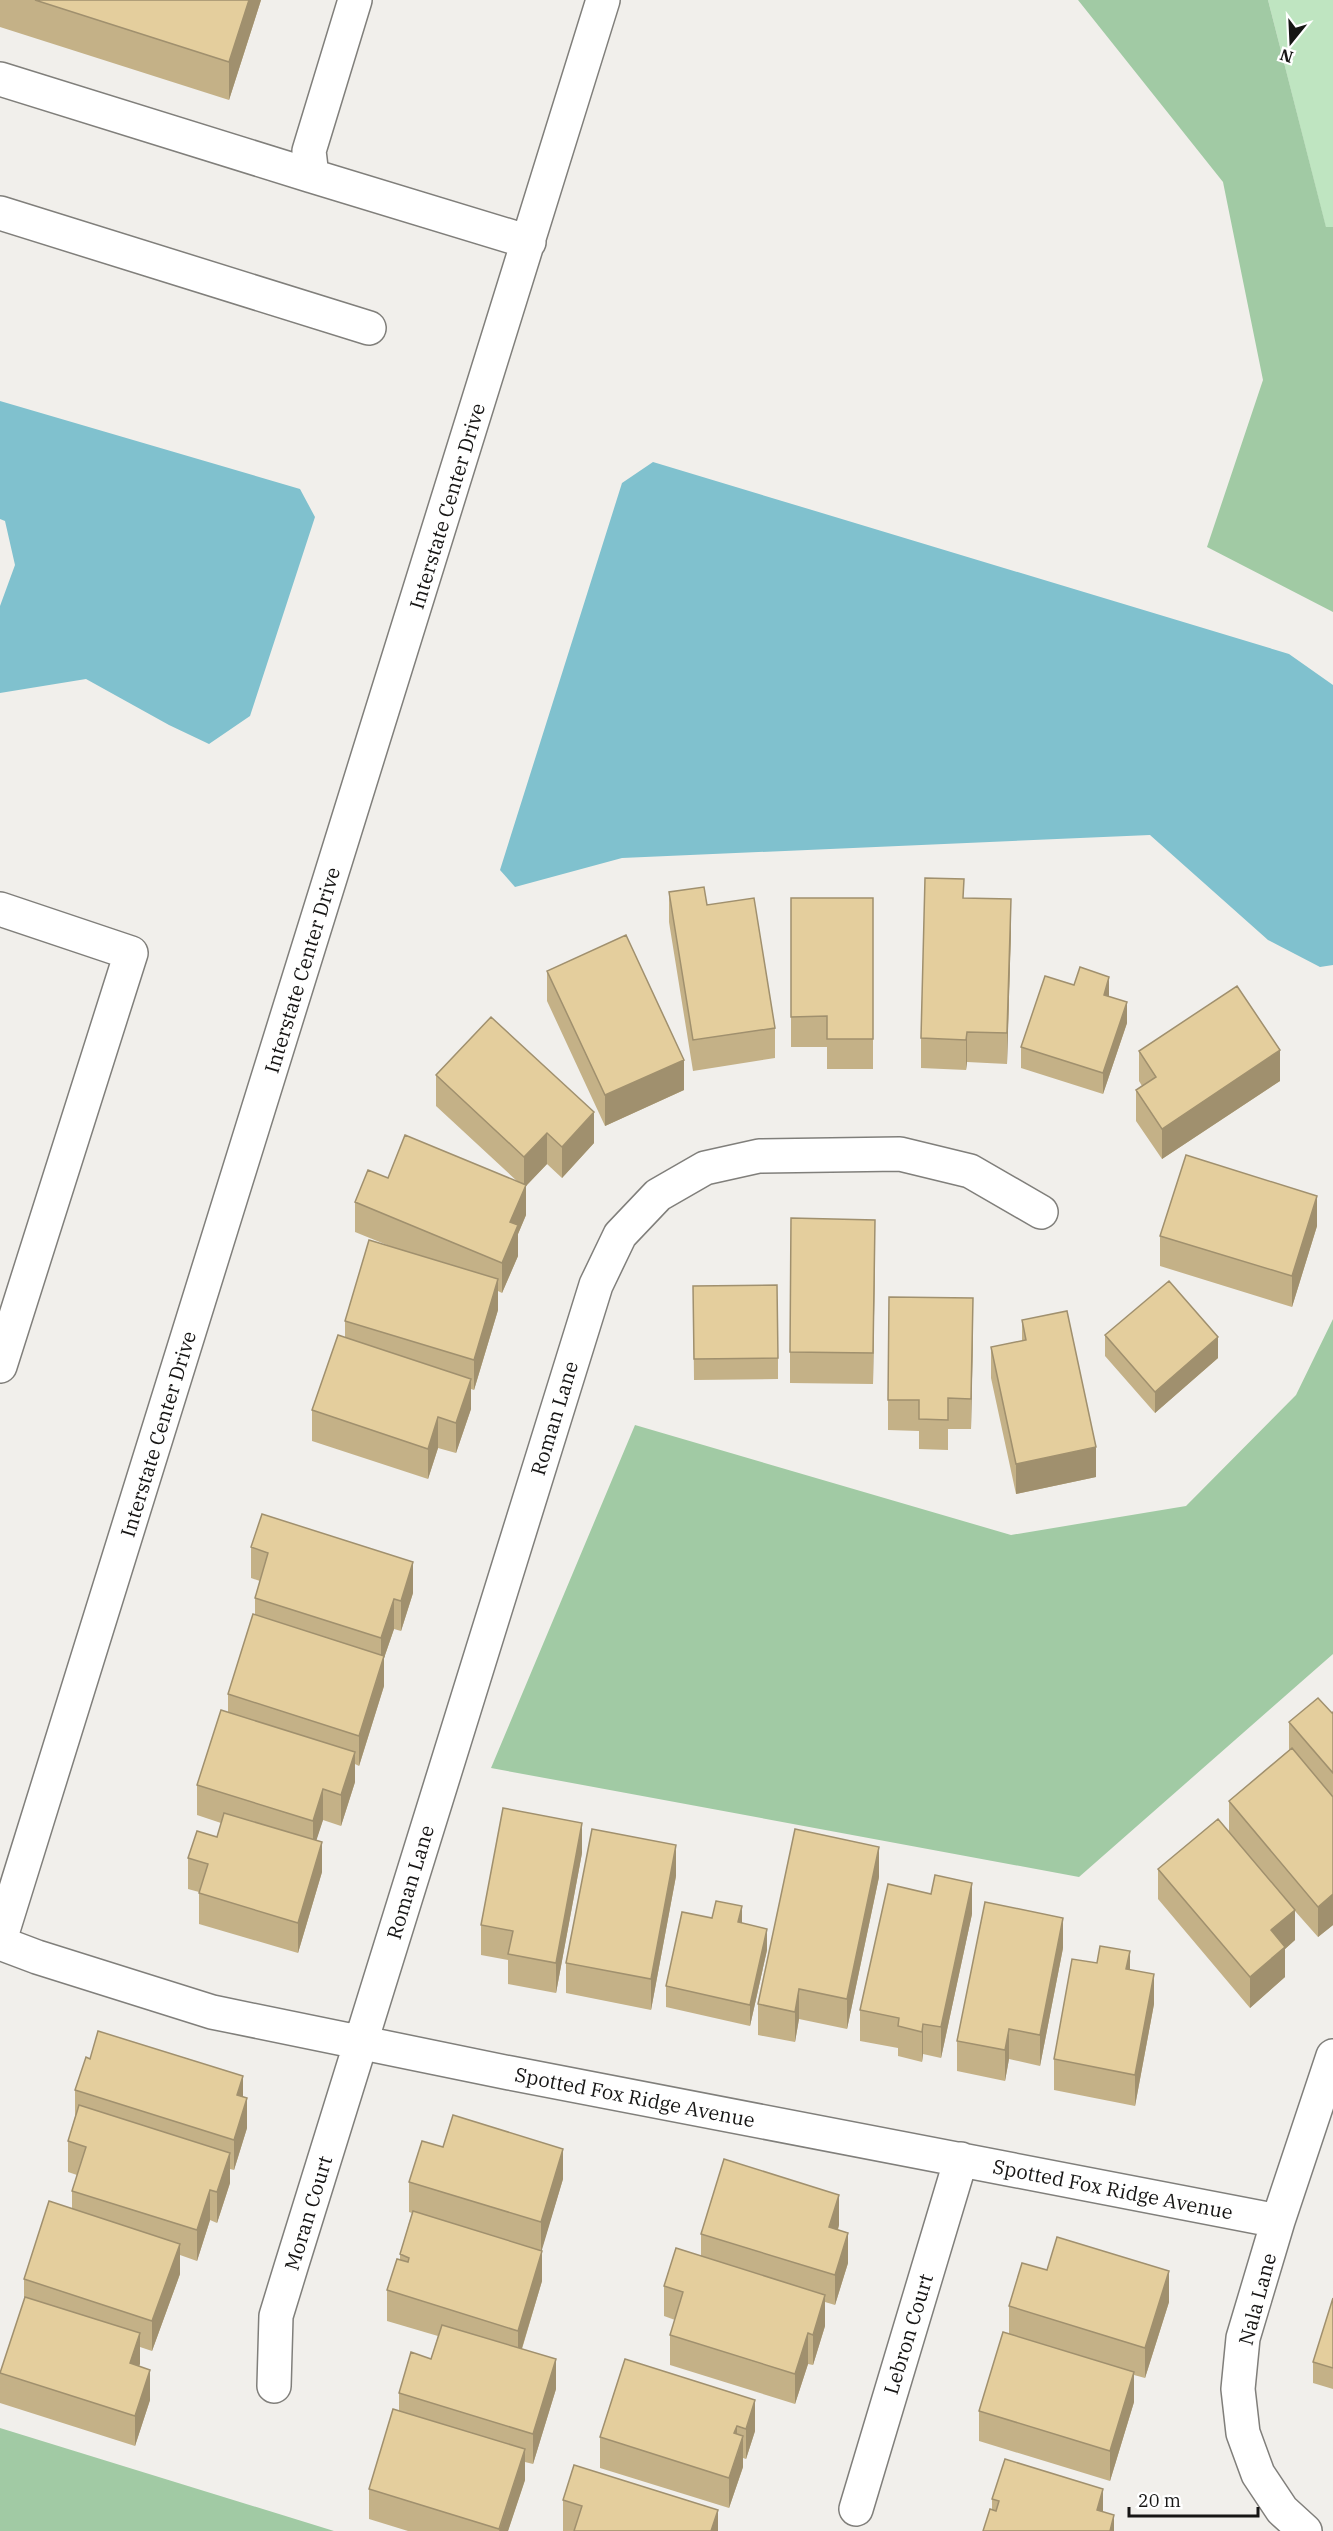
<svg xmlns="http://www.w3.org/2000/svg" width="1333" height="2531" viewBox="0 0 1333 2531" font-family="'IBM Plex Serif',serif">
<rect width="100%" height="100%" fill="#f1efeb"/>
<path fill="#bfe5c1" d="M1268,0H1333V227L1326,228Z"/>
<path fill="#a1caa4" d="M1078,0H1268L1326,227H1333V612L1207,547L1263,380L1223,182Z
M1333,1319V1654L1079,1877L491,1768L635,1425L1011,1535L1186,1506L1296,1395Z
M0,2428L334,2531H0Z"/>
<path fill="#80c1ce" d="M0,401L300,489L315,517L250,716L209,744L169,725L86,679L0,693V606L15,565L5,521L0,519Z
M653,462L1289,654L1333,685V965L1320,967L1268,940L1150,835L622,858L515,887L500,870L622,483Z"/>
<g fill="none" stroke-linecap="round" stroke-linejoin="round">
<g stroke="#807f7b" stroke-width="36">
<path id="minor" d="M355,0L309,151L312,176L529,242
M0,79L312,176
M0,213L369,328
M0,909L131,953L0,1366
M0,1940L603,0
M0,1943L37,1957L212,2012L510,2073L1278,2221
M274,2386L276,2316L291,2267L596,1285L620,1235L658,1195L705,1168L759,1156L900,1154L970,1171L1041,1212
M856,2509L961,2159
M1305,2531L1282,2510L1258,2474L1243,2433L1238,2389L1243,2338L1278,2221L1333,2056"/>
</g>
<use href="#minor" stroke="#fff" stroke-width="33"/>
</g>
<path fill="#c4b187" d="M0,0H261L229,100L0,27Z
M669,892L707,905L775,1028V1058L693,1071L669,922Z
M791,898H873V1069H827V1047H791Z
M964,898L1011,930L1007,1064L967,1062L966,1070L921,1068V1038Z
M547,971L684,1090L605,1126L547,1001Z
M1109,997L1127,1023L1103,1094L1021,1068V1047Z
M1139,1051L1280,1081L1162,1159L1136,1121V1090L1142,1086L1139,1081Z
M436,1075L594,1143L562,1178L547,1164L526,1186V1215L518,1234V1256L502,1293L498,1291V1310L474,1390L471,1389V1409L456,1453L438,1448L428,1479L312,1441V1410L345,1337V1321L392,1247L355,1232V1202L388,1178L518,1182L436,1106Z
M1317,1226L1292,1307L1160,1266V1236Z
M875,1250L873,1384L790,1383V1352Z
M693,1286L778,1358V1379L694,1380Z
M1022,1320L1096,1477L1016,1494L991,1378V1347L1022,1341Z
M973,1329L971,1429H948V1450L919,1449V1431L888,1430V1400Z
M1105,1335L1218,1358L1155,1413L1105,1356Z
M251,1547L413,1593L401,1631L394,1629L384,1658V1686L359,1766L355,1764V1782L341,1826L323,1820L316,1840L322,1872L298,1953L199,1924V1892L188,1889V1858L217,1837L221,1823L197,1815V1785L228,1712V1694L255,1615V1598L260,1581L251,1578Z
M1333,1712V1925L1318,1937L1295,1911V1940L1285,1949V1977L1250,2008L1158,1899V1869L1229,1831V1801L1289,1750V1722Z
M582,1853L556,1993L508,1984V1960L481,1955V1925Z
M676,1876L651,2010L566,1993V1963Z
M879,1877L847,2029L799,2019L795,2042L758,2035V2004Z
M972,1914L941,2058L923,2054L922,2062L898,2056V2048L860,2041V2010Z
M712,1918L742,1923L767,1950L750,2026L666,2007V1986Z
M1063,1948L1040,2066L1009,2059L1005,2081L957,2071V2041Z
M1130,1970L1154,2004L1135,2106L1054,2090V2059Z
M90,2059L243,2097L247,2128L234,2170L230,2169V2183L217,2223L210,2220L197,2261L180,2255V2274L152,2351L140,2347L139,2366L150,2400L135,2446L0,2403V2373L24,2301V2279L72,2209V2191L77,2175L68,2172V2141L75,2117V2090Z
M563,2179L541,2251L542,2281L522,2349L556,2389L533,2464L525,2462V2480L508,2531H408L369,2519V2489L399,2410V2393L431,2359L438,2336L387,2321V2290L400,2260V2254L412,2213L409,2212V2182Z
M839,2225L838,2230L848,2263L835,2305L825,2302V2326L813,2365L808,2364L795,2404L670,2365V2335L675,2320L664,2316V2286L701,2256V2234Z
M1047,2270L1169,2302L1145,2378L1134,2375V2402L1110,2481L979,2441V2411L1009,2334V2306Z
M1333,2298V2389L1313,2383V2362Z
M625,2359L755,2431L746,2459L743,2458V2467L729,2508L600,2468V2437Z
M992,2499L1103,2512L1114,2531H983L992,2510Z
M563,2500L718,2531H563Z"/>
<path fill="#a0906e" d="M249,0H261L229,100V62Z
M1011,899V930L1007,1064V1033Z
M1109,977V998L1104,995Z
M1127,1002V1023L1103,1094V1073Z
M967,1032V1062L966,1070V1040Z
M1280,1050V1081L1162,1159V1129Z
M684,1060V1090L605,1126V1095Z
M594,1112V1143L562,1178V1147Z
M547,1133V1164L526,1186V1215L518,1234V1256L502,1293V1263L510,1222L524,1187V1157Z
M1317,1196V1226L1292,1307V1276Z
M875,1220V1250L873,1384V1353Z
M498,1279V1310L474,1390V1360Z
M973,1298V1329L971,1429V1399Z
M1218,1337V1358L1155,1413V1392Z
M471,1379V1409L456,1453V1423Z
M438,1417V1448L428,1479V1449Z
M1096,1447V1477L1016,1494V1464Z
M413,1562V1593L401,1631V1601Z
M394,1599V1629L384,1658V1686L359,1766V1736L381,1667V1638Z
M355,1752V1782L341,1826V1795Z
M323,1789V1820L313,1851V1821Z
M582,1823V1853L556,1993V1963Z
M322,1842V1872L298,1953V1923Z
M676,1845V1876L651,2010V1979Z
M879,1847V1877L847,2029V1999Z
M972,1883V1914L941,2058V2027Z
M1333,1894V1925L1318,1937V1907Z
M742,1906V1927L738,1922Z
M1295,1910V1940L1285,1949V1977L1250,2008V1977L1271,1930Z
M1063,1918V1948L1040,2066V2035Z
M767,1929V1950L750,2026V2005Z
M1130,1951V1981L1126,1969Z
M1154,1974V2004L1135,2106V2075Z
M799,1989V2019L795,2042V2012Z
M923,2024V2054L922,2062V2032Z
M1009,2029V2059L1005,2081V2050Z
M243,2076V2107L237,2095Z
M247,2098V2128L234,2170V2140Z
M563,2149V2179L541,2253V2222Z
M230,2153V2183L217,2223V2192Z
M210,2190V2220L197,2261V2230Z
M839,2195V2225L829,2257V2227Z
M848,2233V2263L835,2305V2275Z
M180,2244V2274L152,2351V2321Z
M542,2251V2281L518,2361V2331Z
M1169,2271V2302L1145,2378V2348Z
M825,2295V2326L813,2365V2335Z
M140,2333V2364L130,2394V2363Z
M808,2333V2364L795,2404V2374Z
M556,2359V2389L533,2464V2434Z
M150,2370V2400L135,2446V2416Z
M1134,2372V2402L1110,2481V2451Z
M755,2400V2431L746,2459V2429Z
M737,2426V2456L743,2436V2467L729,2508V2478L734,2433Z
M525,2449V2480L508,2531H499Z
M1103,2489V2519L1097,2510Z
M718,2510V2531H711Z
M1114,2515V2531H1110Z"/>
<path fill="#e4ce9d" stroke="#a0906e" stroke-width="1.5" d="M35,0H249L229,62Z
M925,878L964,879L963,898L1011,899L1007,1033L967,1032L966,1040L921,1038Z
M704,887L707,905L754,898L775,1028L693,1040L669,892Z
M791,898H873V1039H827V1016L791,1017Z
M626,935L684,1060L605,1095L547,971Z
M1080,967L1109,977L1104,995L1127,1002L1103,1073L1021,1047L1045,976L1074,985Z
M1237,986L1280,1050L1162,1129L1136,1090L1156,1077L1139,1051Z
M491,1017L594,1112L562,1147L547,1133L524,1157L436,1075Z
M405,1135L526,1185L510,1222L518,1225L502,1263L355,1202L368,1170L388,1178Z
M1186,1155L1317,1196L1292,1276L1160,1236Z
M791,1218L875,1220L873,1353L790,1352Z
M369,1240L498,1279L474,1360L345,1321Z
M1169,1281L1218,1337L1155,1392L1105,1335Z
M777,1285L778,1358L694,1359L693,1286Z
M889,1297L973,1298L971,1399L948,1398V1420L919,1419V1400H888Z
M1067,1311L1096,1447L1016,1464L991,1347L1026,1340L1022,1320Z
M338,1335L471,1379L456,1423L438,1417L428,1449L312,1410Z
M262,1514L413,1562L401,1601L394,1599L381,1638L255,1598L268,1553L251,1547Z
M253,1614L384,1656L359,1736L228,1694Z
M1318,1698L1332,1713L1333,1712V1773L1289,1722Z
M221,1710L355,1752L341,1795L323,1789L313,1821L197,1785Z
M1292,1748L1333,1797V1894L1318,1907L1229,1801Z
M503,1808L582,1823L556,1963L508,1954L513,1931L481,1925Z
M224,1813L322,1842L298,1923L199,1893L208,1864L188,1858L197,1831L217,1837Z
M1218,1819L1295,1910L1271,1930L1285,1947L1250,1977L1158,1869Z
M592,1829L676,1845L651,1979L566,1963Z
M795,1829L879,1847L847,1999L799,1989L795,2012L758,2004Z
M935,1875L972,1883L941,2027L923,2024L922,2032L898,2026L899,2018L860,2010L888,1884L931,1894Z
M716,1901L742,1906L738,1922L767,1929L750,2005L666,1986L682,1912L712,1918Z
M985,1902L1063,1918L1040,2035L1009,2029L1005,2050L957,2041Z
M1100,1946L1130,1951L1126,1969L1154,1974L1135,2075L1054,2059L1072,1959L1097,1963Z
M98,2031L243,2076L237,2095L247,2098L234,2140L75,2090L86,2057L90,2059Z
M79,2105L230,2153L217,2192L210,2190L197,2230L72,2191L86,2147L68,2141Z
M453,2115L563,2149L541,2222L409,2182L422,2141L443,2147Z
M724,2159L839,2195L829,2227L848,2233L835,2275L701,2234Z
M49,2201L180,2244L152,2321L24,2279Z
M413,2211L542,2251L518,2331L387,2290L397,2259L408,2262L409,2258L400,2254Z
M1057,2237L1169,2271L1145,2348L1009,2306L1022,2263L1047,2270Z
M676,2248L825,2295L813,2335L808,2333L795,2374L670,2335L683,2292L664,2286Z
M25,2297L140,2333L130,2363L150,2370L135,2416L0,2373Z
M1333,2298V2368L1313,2362Z
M442,2325L556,2359L533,2434L399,2393L411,2352L431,2359Z
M1003,2332L1134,2372L1110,2451L979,2411Z
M625,2359L755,2400L746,2429L737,2426L734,2433L743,2436L729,2478L600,2437Z
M393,2409L525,2449L499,2529L369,2489Z
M1005,2459L1103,2489L1097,2510L1114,2515L1110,2531H983L990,2509L996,2511L999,2501L992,2499Z
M574,2465L718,2510L711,2531H574L582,2506L563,2500Z"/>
<g text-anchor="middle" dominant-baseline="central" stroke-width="6" stroke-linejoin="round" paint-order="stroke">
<g font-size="20" fill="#161514" stroke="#fff">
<text transform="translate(447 506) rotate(-73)">Interstate Center Drive</text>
<text transform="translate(302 970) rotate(-73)">Interstate Center Drive</text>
<text transform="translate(554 1418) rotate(-73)">Roman Lane</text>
<text transform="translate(158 1434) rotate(-73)">Interstate Center Drive</text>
<text transform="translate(410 1882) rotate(-73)">Roman Lane</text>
<text transform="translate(635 2097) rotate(11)">Spotted Fox Ridge Avenue</text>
<text transform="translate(1113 2189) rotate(11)">Spotted Fox Ridge Avenue</text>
<text transform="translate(308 2213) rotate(-73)">Moran Court</text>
<text transform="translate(1257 2299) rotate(-75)">Nala Lane</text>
<text transform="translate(908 2334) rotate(-73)">Lebron Court</text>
</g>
</g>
<g transform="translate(1291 42) rotate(198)" stroke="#ffffff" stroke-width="4.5" paint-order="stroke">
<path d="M0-4.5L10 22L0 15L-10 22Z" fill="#161514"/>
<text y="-9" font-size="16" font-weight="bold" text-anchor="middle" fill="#161514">N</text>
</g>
<path d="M1129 2507v9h129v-9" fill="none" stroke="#161514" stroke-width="3"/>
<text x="1138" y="2507" font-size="18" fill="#161514" stroke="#ffffff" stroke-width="4.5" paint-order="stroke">20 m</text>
</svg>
